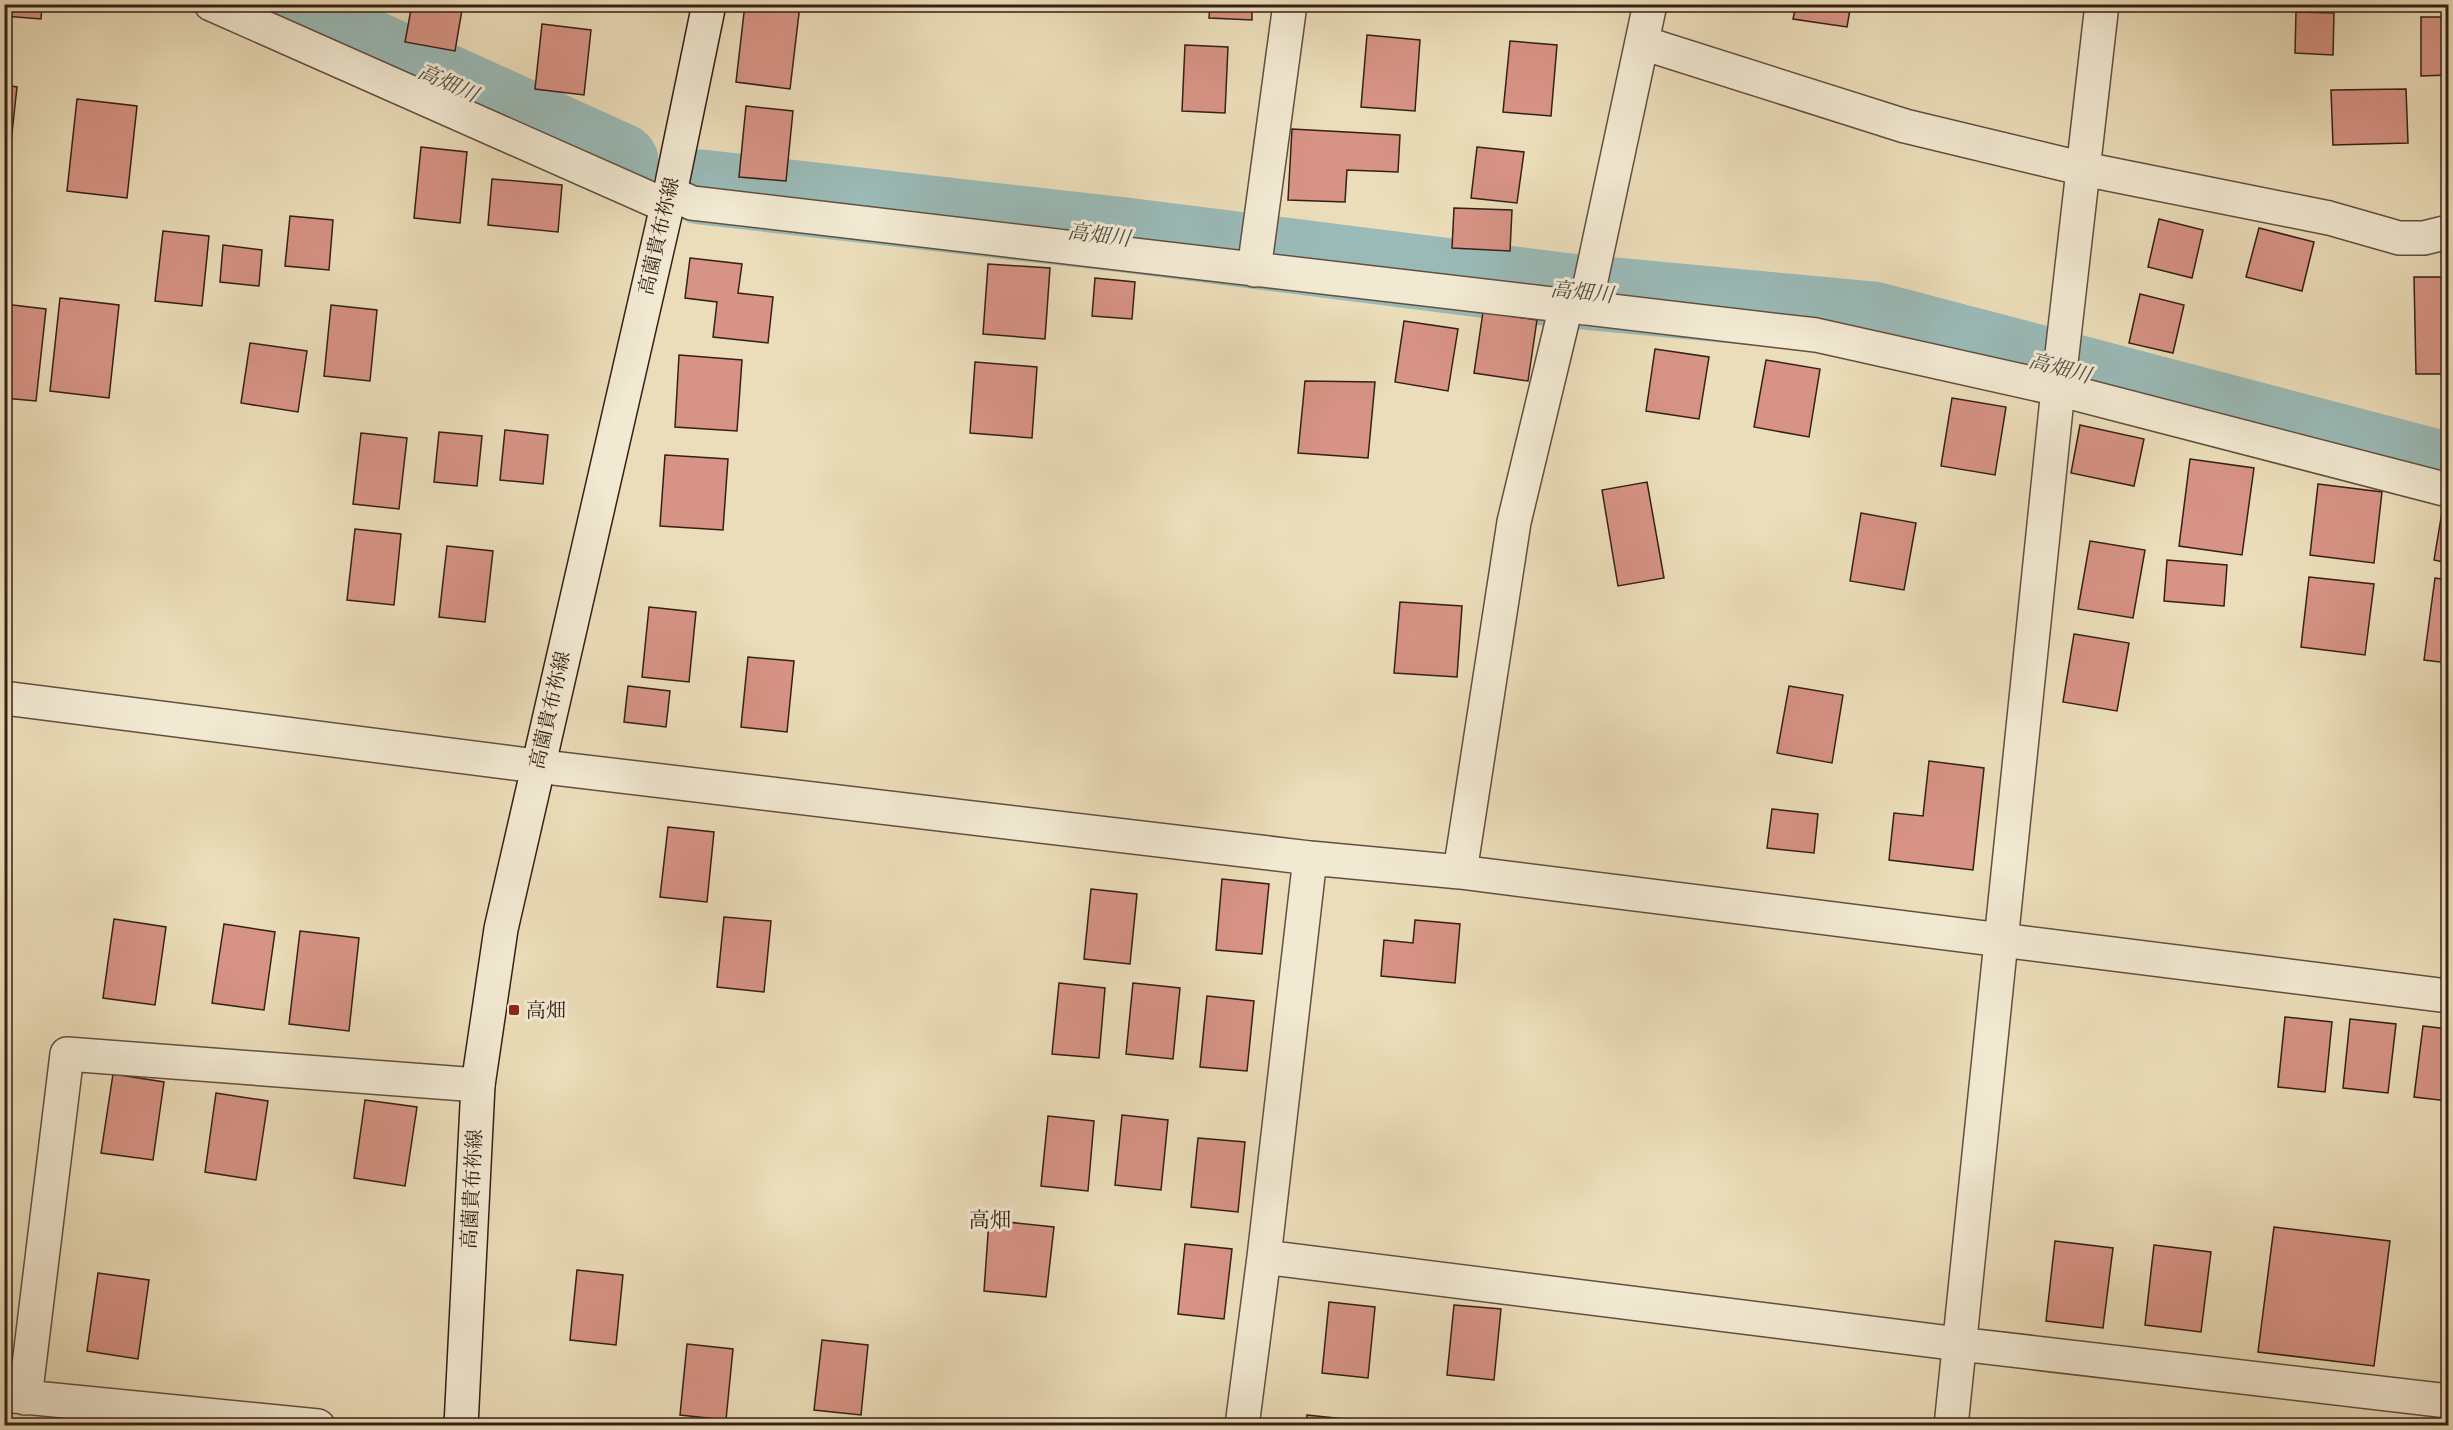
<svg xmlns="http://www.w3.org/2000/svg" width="2453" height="1430" viewBox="0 0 2453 1430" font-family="'IM FELL French Canon','Noto Serif JP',serif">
<rect width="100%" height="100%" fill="#ebddb9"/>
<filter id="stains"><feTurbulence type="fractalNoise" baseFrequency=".00333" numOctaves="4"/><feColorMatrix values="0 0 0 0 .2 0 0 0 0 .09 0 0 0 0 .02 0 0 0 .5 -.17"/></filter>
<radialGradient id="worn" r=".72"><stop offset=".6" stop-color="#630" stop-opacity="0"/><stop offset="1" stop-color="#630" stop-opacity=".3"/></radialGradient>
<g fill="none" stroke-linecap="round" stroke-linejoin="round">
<path stroke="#9abab7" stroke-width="75" d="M275,4L621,161
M701,187L1125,235L1561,290L1873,319L2448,470"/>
</g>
<path fill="#d79385" stroke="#352017" stroke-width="1.5" d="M4,4H42L41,19L4,16Z
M412,4H463L455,51L405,42Z
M745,4L800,5L790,89L736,82Z
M1210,4H1252V20L1209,18Z
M1796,4H1851L1847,27L1793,19Z
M2448,4V6L2406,5V4Z
M2296,12L2334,13L2333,55L2295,53Z
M2421,17H2448V75L2421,76Z
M542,24L591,30L584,95L535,89Z
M1367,35L1420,40L1415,111L1361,107Z
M1510,41L1557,45L1551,116L1503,112Z
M1185,45L1228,47L1225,113L1182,111Z
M4,85L17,87L7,179H4Z
M2406,89L2408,143L2333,145L2331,90Z
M77,99L137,106L127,198L67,191Z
M746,106L793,111L786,181L739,177Z
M1292,129L1400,135L1398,172L1347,170L1345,202L1288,200Z
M421,147L467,152L460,223L414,218Z
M1477,147L1524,152L1517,203L1471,198Z
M492,179L562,185L558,232L488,225Z
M1454,208L1512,210L1510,251L1452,248Z
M290,216L333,220L329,270L285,266Z
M2159,219L2203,230L2192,278L2148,267Z
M2259,228L2314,242L2302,291L2246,277Z
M163,231L209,236L202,306L155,301Z
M223,245L262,250L259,286L220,282Z
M690,258L742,264L738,293L773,297L768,343L713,337L717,302L685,298Z
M988,264L1050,268L1045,339L983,334Z
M2414,277H2448V374H2416Z
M1095,278L1135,282L1132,319L1092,316Z
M2140,294L2184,305L2173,353L2129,343Z
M60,298L119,305L109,398L50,391Z
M4,304L46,309L36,401L4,398Z
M331,305L377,310L370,381L324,376Z
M1483,312L1537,320L1528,381L1474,373Z
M1404,321L1458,329L1448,391L1395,382Z
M250,343L307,351L298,412L241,403Z
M1655,349L1709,357L1699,419L1646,411Z
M679,355L742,360L737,431L675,427Z
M1766,360L1820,369L1809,437L1754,427Z
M975,362L1037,367L1032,438L970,433Z
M1305,381L1375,382L1368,458L1298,453Z
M1952,398L2006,407L1995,475L1941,466Z
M2080,425L2144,439L2134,486L2071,473Z
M505,430L548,435L543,484L500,480Z
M439,432L482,436L477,486L434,482Z
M361,433L407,438L399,509L353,504Z
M665,455L728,459L723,530L660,526Z
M2190,459L2254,468L2242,555L2179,546Z
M1647,482L1664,578L1618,586L1602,490Z
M2318,484L2382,492L2374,563L2310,555Z
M2442,512L2448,513V563L2434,560Z
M1861,513L1916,523L1904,590L1850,581Z
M355,529L401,534L394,605L347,600Z
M2090,541L2145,550L2133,618L2078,609Z
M447,546L493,551L485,622L439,617Z
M2167,560L2227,565L2224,606L2164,601Z
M2309,577L2374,584L2365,655L2301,647Z
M2435,578L2448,580V663L2424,660Z
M1400,602L1462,606L1457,677L1394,673Z
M649,607L696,612L689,682L642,677Z
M2074,634L2129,643L2117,711L2063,702Z
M748,657L794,661L787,732L741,727Z
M628,686L670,691L666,727L624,722Z
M1789,686L1843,695L1832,763L1777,753Z
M1929,761L1984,768L1973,870L1889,860L1894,813L1923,816Z
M1772,809L1818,814L1814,853L1767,848Z
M668,827L714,832L707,902L660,897Z
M1222,879L1269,884L1262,954L1216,950Z
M1091,889L1137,894L1130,964L1084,959Z
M724,917L771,921L764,992L717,987Z
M114,919L166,927L155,1005L103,998Z
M1415,920L1460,924L1455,983L1381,976L1384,940L1413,943Z
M224,924L275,932L264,1010L212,1003Z
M300,931L359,938L349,1031L289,1024Z
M1059,983L1105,988L1099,1058L1052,1054Z
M1133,983L1180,988L1173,1059L1126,1054Z
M1207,996L1254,1001L1247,1071L1200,1067Z
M2285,1017L2332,1022L2325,1092L2278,1087Z
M2350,1019L2396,1024L2388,1093L2343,1088Z
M2423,1026L2448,1029V1101L2414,1097Z
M113,1074L164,1082L153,1160L101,1153Z
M216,1093L268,1101L256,1180L205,1172Z
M365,1100L417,1107L405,1186L354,1178Z
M1122,1115L1168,1120L1161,1190L1115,1185Z
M1048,1116L1094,1121L1088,1191L1041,1186Z
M1198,1138L1245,1142L1238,1212L1191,1207Z
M989,1220L1054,1227L1046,1297L984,1291Z
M2274,1227L2390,1241L2374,1366L2258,1352Z
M2055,1241L2113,1248L2103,1328L2046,1321Z
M1185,1244L1232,1249L1224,1319L1178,1314Z
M2154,1245L2211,1252L2201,1332L2145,1325Z
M577,1270L623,1275L616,1345L570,1340Z
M98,1273L149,1280L138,1359L87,1351Z
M1329,1302L1375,1307L1368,1378L1322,1373Z
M1454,1305L1501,1309L1494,1380L1447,1375Z
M822,1340L868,1345L861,1415L814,1410Z
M687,1344L733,1349L726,1420L680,1415Z
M1307,1415L1354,1420L1353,1426H1306Z"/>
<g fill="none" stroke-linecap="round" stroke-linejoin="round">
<g stroke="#624f40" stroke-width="36">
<path id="minor" d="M211,4L667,206
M1643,43L1905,126L2084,169L2329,218L2399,238H2424L2448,232
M670,193L692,203L1816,335L2058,389L2448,490
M1254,270L1290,4
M1585,308L1650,4
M4,698L536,766L1310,858L1460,872L2448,996
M1460,872L1514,522L1566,306
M1264,1257L1310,858
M4,1395L318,1426
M25,1398L67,1054L478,1085
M1242,1426L1264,1257L1959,1344L2448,1401
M1951,1426L2058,389L2102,4"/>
</g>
<g stroke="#352017" stroke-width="36">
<path id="secondary" d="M461,1426L478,1085L501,929L670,193L709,4"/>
</g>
<use href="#minor" stroke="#f2e9d2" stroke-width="33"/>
<use href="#secondary" stroke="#f2e9d2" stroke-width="33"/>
</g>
<rect fill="#8f2418" stroke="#f2e9d2" stroke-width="2" x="508" y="1004" width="12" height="12" rx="3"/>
<g text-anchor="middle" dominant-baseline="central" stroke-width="6" stroke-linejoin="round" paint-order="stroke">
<g font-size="20" fill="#352017" stroke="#f2e9d2">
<text transform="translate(659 236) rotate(-77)">高薗貴布祢線</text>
<text transform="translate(550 710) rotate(-77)">高薗貴布祢線</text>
<text transform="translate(472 1189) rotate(-87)">高薗貴布祢線</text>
</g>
<g font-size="20" fill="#352017" stroke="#f2e9d2" text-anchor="start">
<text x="526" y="1010">高畑</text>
</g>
<g font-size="21" font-style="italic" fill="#534e47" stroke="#f2e9d2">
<text transform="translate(448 83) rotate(24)">高畑川</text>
<text transform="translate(1099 235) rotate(7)">高畑川</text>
<text transform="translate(1582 292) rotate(6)">高畑川</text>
<text transform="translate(2060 368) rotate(15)">高畑川</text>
</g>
<g font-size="21" fill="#352017" stroke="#f2e9d2">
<text x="990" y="1220">高畑</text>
</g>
</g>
<rect width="2453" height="1430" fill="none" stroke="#ebddb9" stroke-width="24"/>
<rect x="6" y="6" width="2441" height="1418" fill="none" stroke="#352017" stroke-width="3"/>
<rect x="12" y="12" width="2429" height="1406" fill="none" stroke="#352017" stroke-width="1.5"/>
<rect width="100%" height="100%" filter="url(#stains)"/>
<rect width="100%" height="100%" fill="url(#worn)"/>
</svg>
